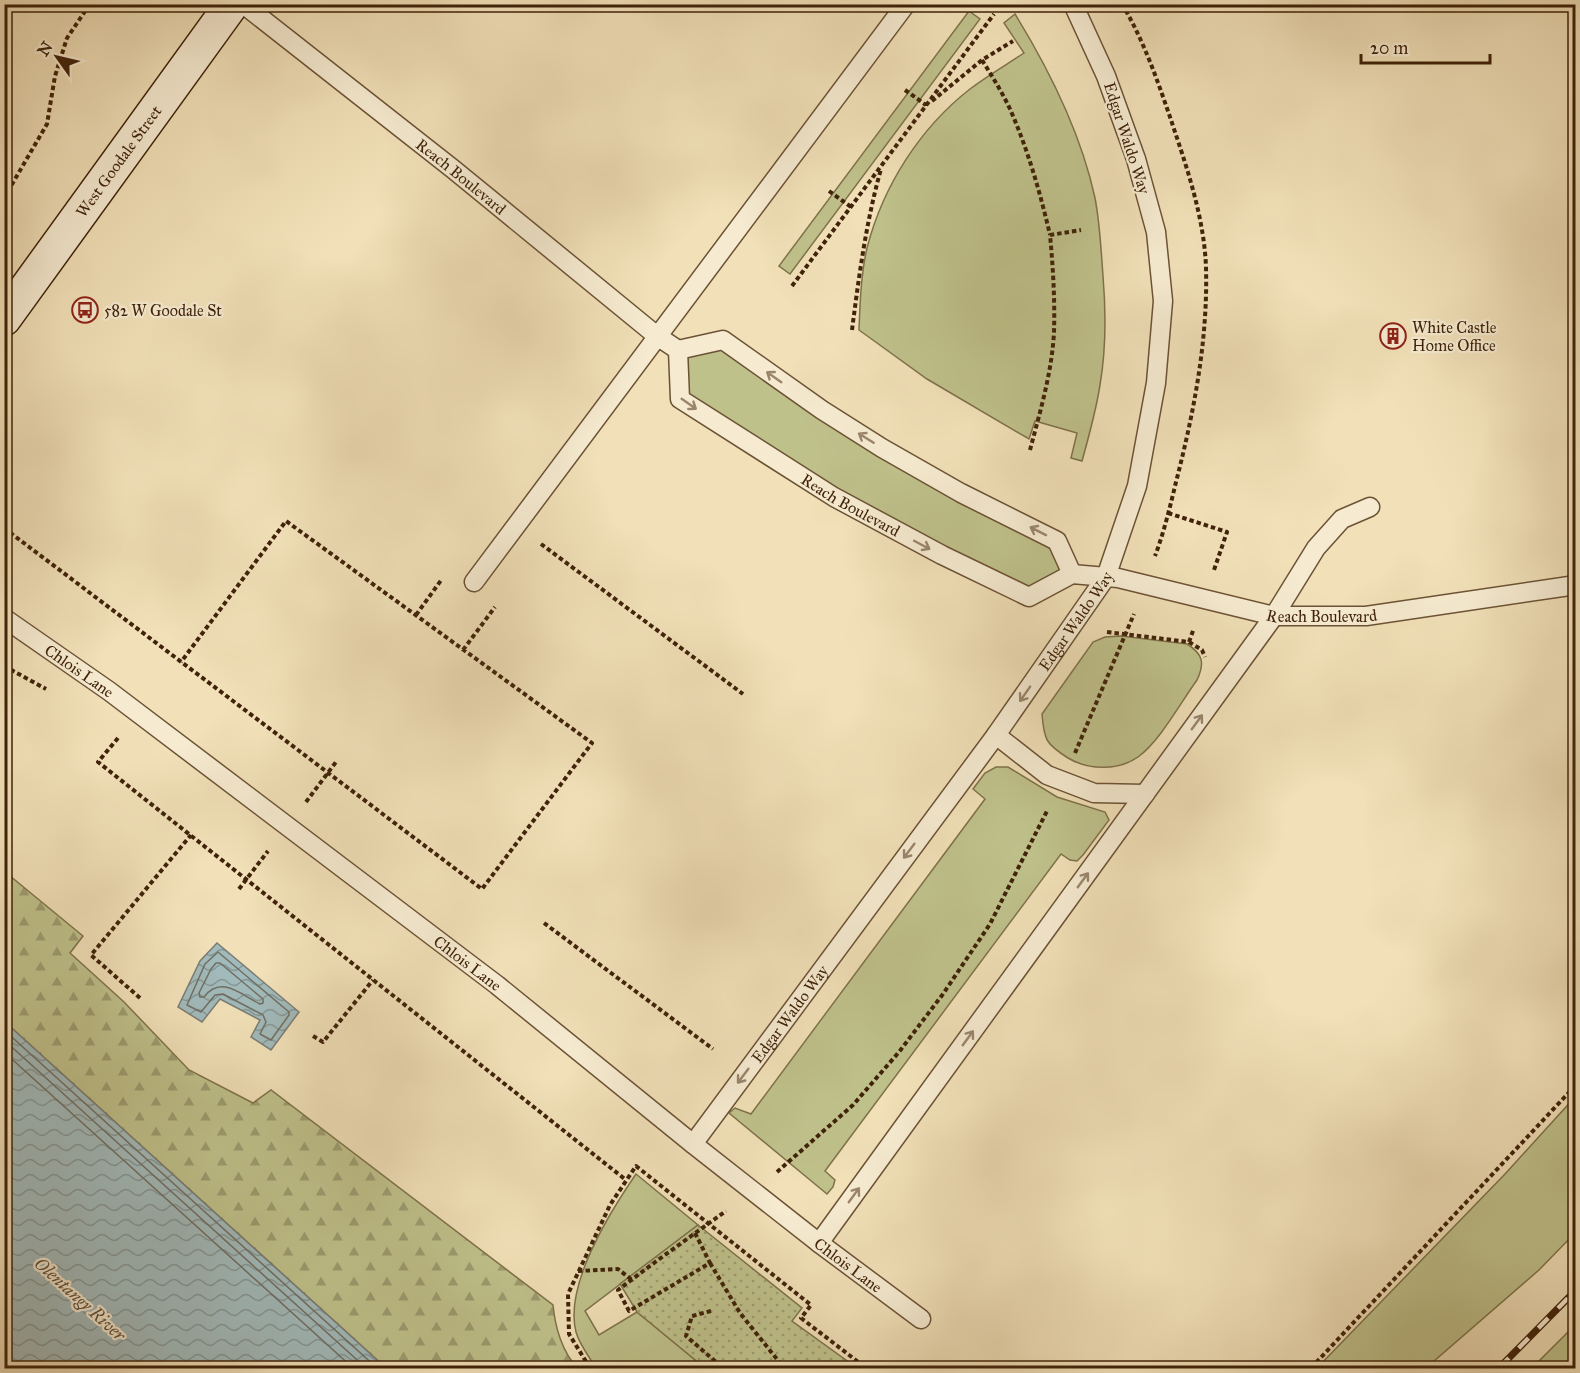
<svg xmlns="http://www.w3.org/2000/svg" width="1580" height="1373" viewBox="0 0 1580 1373" font-family="'IM FELL Great Primer',serif">
<defs>
<pattern id="forest-firs" width="22" height="20" patternUnits="userSpaceOnUse" patternTransform="scale(1.5)"><rect width="22" height="20" fill="#bfc18b"/><path d="M5 1l3.5 6h-7zM16 11l3.5 6h-7z" fill="#9d9c70"/></pattern>
<pattern id="garden-dots" width="8" height="8" patternUnits="userSpaceOnUse" patternTransform="scale(1.5)"><rect width="8" height="8" fill="#bfc18b"/><path d="M2 2h.1M6 6h.1" fill="none" stroke="#9d9c70" stroke-width="1.8" stroke-linecap="round"/></pattern>
<pattern id="water-waves" width="16" height="10" patternUnits="userSpaceOnUse" patternTransform="scale(1.5)"><rect width="16" height="10" fill="#a1babb"/><path d="M0 5q4-4 8 0t8 0" fill="none" stroke="#859796"/></pattern>
</defs>
<rect width="100%" height="100%" fill="#f1e0b8"/>
<filter id="stains"><feTurbulence type="fractalNoise" baseFrequency=".00333" numOctaves="4"/><feColorMatrix values="0 0 0 0 .2 0 0 0 0 .09 0 0 0 0 .02 0 0 0 .5 -.17"/></filter>
<radialGradient id="worn" r=".72"><stop offset=".6" stop-color="#630" stop-opacity="0"/><stop offset="1" stop-color="#630" stop-opacity=".3"/></radialGradient>
<path fill="#bfc18b" stroke="#7f724a" stroke-width="1.5" d="M969,11L980,19L790,274L779,266Z
M1015,14C1050,71 1081,133 1095,198C1100,224 1101,250 1103,276C1106,312 1106,350 1100,385C1096,411 1089,436 1082,461L1071,458L1077,433L1035,421L1029,439L927,379L859,330C860,303 861,274 867,248C883,186 920,128 970,89C987,76 1006,65 1024,53L1004,23Z
M723,340L822,410L1057,541L1072,574L1029,597L942,555L680,399L678,350Z
M1121,636L1187,644C1203,654 1205,663 1197,680C1181,702 1160,741 1138,757C1118,771 1088,770 1068,758C1046,744 1044,740 1042,714L1093,642L1105,637Z
M996,767H1008L1057,797L1105,812L1109,820L1083,855L1077,861L1070,860L1061,854L825,1171L835,1180L833,1187L827,1194L729,1113L735,1108L751,1114L985,799L973,789L985,773Z
M1575,1097V1233L1539,1270L1426,1368H1317L1505,1174Z
M636,1174L698,1225L585,1311L599,1335L637,1312L705,1368H596C590,1358 579,1344 576,1332C564,1285 610,1212 636,1174Z
M1575,1325V1358L1564,1368H1532Z"/>
<path fill="url(#forest-firs)" stroke="#7f724a" stroke-width="1.5" d="M4,871L83,936L70,953L124,1002L189,1070L253,1103L271,1090L553,1305C555,1326 562,1353 578,1368H386L5,1022Z"/>
<path fill="url(#garden-dots)" stroke="#7f724a" stroke-width="1.5" d="M698,1225L802,1308L792,1321L857,1368H705L637,1312L620,1284Z"/>
<path fill="url(#water-waves)" stroke="#7a7d74" stroke-width="1.5" d="M217,943L299,1012L271,1050L251,1037L260,1020L220,999L202,1022L178,1007L200,961Z
M4,1022H5L386,1368H5Z"/>
<g fill="none" stroke-linecap="round" stroke-linejoin="round">
<path stroke="#706e62" stroke-width="1.5" d="M218,952L289,1012V1015L271,1040L260,1034L266,1022L263,1015L223,994L215,995L201,1012L187,1005L205,964Z
M216,963H220L263,999V1003L260,1004C240,994 221,975 204,997H200L199,993L211,969Z
M4,1030L377,1368
M4,1040L366,1368
M4,1052L353,1368"/>
<g stroke="#6c5235" stroke-width="21">
<g id="lane">
<path id="s1" d="M243,4L453,169L657,336L678,350L723,340L822,410L882,448L961,493L1057,541L1072,574"/>
<path id="s2" d="M678,350L680,399L834,497L942,555L1029,597L1072,574L1118,578L1274,616H1366L1576,585"/>
<path d="M474,582L906,4"/>
<path id="s3" d="M4,618L109,691L497,985L693,1144L819,1243L921,1319"/>
<path d="M996,735L1047,775L1094,793L1145,794"/>
<path id="s4" d="M693,1144L996,735L1106,577L1137,486L1156,383L1163,301L1156,232L1136,159L1106,76L1073,4"/>
<path d="M819,1243L1274,616L1316,548L1342,519L1370,507"/>
</g>
</g>
<g stroke="#3f2209" stroke-width="36">
<g id="secondary">
<path id="s5" d="M4,319L232,4"/>
</g>
</g>
<path stroke="#3f2209" stroke-width="4" stroke-dasharray="4.5 3" stroke-linecap="butt" d="M1122,4C1143,39 1157,79 1170,117C1186,165 1204,216 1206,267C1208,340 1194,412 1176,482C1170,507 1164,532 1155,556
M982,60C992,76 1002,92 1010,109C1028,150 1040,192 1050,235
M905,90L926,105
M932,101L982,60L1013,41
M829,191L851,207
M4,198L47,124L55,76L67,38L90,4
M792,286L994,14
M852,330C859,276 866,222 881,169
M1030,450C1040,412 1052,372 1054,332C1055,300 1053,267 1050,235L1081,230
M1168,513L1227,532L1214,570
M4,528L482,889L592,743L286,521L181,662
M541,544L743,694
M416,615L442,579
M1107,632L1189,642L1194,628
M1189,642L1202,650L1205,657
M463,650L495,607
M4,666L46,689
M118,738L98,762L626,1180
M1075,753L1134,614
M306,802L336,762
M239,889L268,851
M544,923L713,1049
M140,998L91,955L191,835
M313,1036L323,1042L373,980
M777,1172L853,1105L899,1052L943,994L990,924L1048,809
M695,1233L710,1263L629,1311L618,1290C653,1263 690,1237 726,1211
M710,1263L740,1313L784,1368
M578,1271L618,1269L632,1280
M711,1311L692,1316L686,1336L723,1368
M590,1368L569,1334L568,1294L610,1205L636,1166L811,1305L801,1318L866,1368
M1311,1368L1576,1085"/>
<use href="#lane" stroke="#f6ebd1" stroke-width="18"/>
<use href="#secondary" stroke="#f6ebd1" stroke-width="33"/>
<g stroke="#3f2209" stroke-width="7">
<path id="rail" d="M1499,1368L1576,1290"/>
</g>
<use href="#rail" stroke="#f6ebd1" stroke-width="4.5" stroke-dasharray="14" stroke-linecap="butt"/>
</g>
<defs><path id="oneway-shaft" d="M-6 0H5M1.5-3L5.5 0L1.5 3" fill="none" stroke-width="1.6" stroke-linecap="round" stroke-linejoin="round" transform="scale(1.5)"/></defs>
<g stroke="#9a866d">
<use href="#oneway-shaft" transform="translate(774 377) rotate(-145)"/>
<use href="#oneway-shaft" transform="translate(689 404) rotate(35)"/>
<use href="#oneway-shaft" transform="translate(866 438) rotate(-148)"/>
<use href="#oneway-shaft" transform="translate(1038 531) rotate(-153)"/>
<use href="#oneway-shaft" transform="translate(922 545) rotate(28)"/>
<use href="#oneway-shaft" transform="translate(1025 694) rotate(125)"/>
<use href="#oneway-shaft" transform="translate(1197 722) rotate(-54)"/>
<use href="#oneway-shaft" transform="translate(909 851) rotate(127)"/>
<use href="#oneway-shaft" transform="translate(1083 880) rotate(-54)"/>
<use href="#oneway-shaft" transform="translate(968 1038) rotate(-54)"/>
<use href="#oneway-shaft" transform="translate(743 1076) rotate(127)"/>
<use href="#oneway-shaft" transform="translate(854 1195) rotate(-54)"/>
</g>
<defs>
<g id="bus-ring" transform="scale(1.35)"><circle r="9.5" fill="#f6ebd1" stroke="#8f2418" stroke-width="1.5"/><path d="M-5-6H5V4H4V6H2V4H-2V6H-4V4H-5ZM-3.5-4V0h7V-4ZM-3.5 1.2v1.5H-2V1.2ZM2 1.2v1.5H3.5V1.2Z" fill="#8f2418"/></g>
<g id="building-ring" transform="scale(1.35)"><circle r="9.5" fill="#f6ebd1" stroke="#8f2418" stroke-width="1.5"/><path d="M-4-6H4V6H1V3H-1V6H-4ZM-2.5-4.3h1.7v1.8h-1.7ZM.8-4.3h1.7v1.8H.8ZM-2.5-1h1.7V.8h-1.7ZM.8-1h1.7V.8H.8Z" fill="#8f2418"/></g>
</defs>
<g fill-rule="evenodd">
<use href="#bus-ring" x="85" y="310"/>
<use href="#building-ring" x="1393" y="336"/>
</g>
<g text-anchor="middle" dominant-baseline="central" stroke-width="4.5" stroke-linejoin="round" paint-order="stroke">
<g font-size="16" fill="#3f2209" stroke="#f6ebd1">
<text transform="translate(1127 138) rotate(72)">Edgar Waldo Way</text>
<text stroke="none"><textPath href="#s5" startOffset="195">West Goodale Street</textPath></text>
<text stroke="none"><textPath href="#s1" startOffset="278">Reach Boulevard</textPath></text>
<text stroke="none"><textPath href="#s2" startOffset="250">Reach Boulevard</textPath></text>
<text stroke="none"><textPath href="#s2" startOffset="754">Reach Boulevard</textPath></text>
<text stroke="none"><textPath href="#s4" startOffset="648">Edgar Waldo Way</textPath></text>
<text stroke="none"><textPath href="#s3" startOffset="92">Chlois Lane</textPath></text>
<text stroke="none"><textPath href="#s3" startOffset="578">Chlois Lane</textPath></text>
<text stroke="none"><textPath href="#s4" startOffset="162">Edgar Waldo Way</textPath></text>
<text stroke="none"><textPath href="#s3" startOffset="1064">Chlois Lane</textPath></text>
</g>
<g font-size="16" fill="#3f2209" stroke="#f6ebd1" text-anchor="start">
<text x="104" y="310">582 W Goodale St</text>
<text x="1412" y="327">White Castle<tspan x="1412" dy="18">Home Office</tspan></text>
</g>
<g font-size="18" font-style="italic" fill="#5c503e" stroke="#f6ebd1">
<text transform="translate(80 1299) rotate(42)">Olentangy River</text>
</g>
</g>
<rect width="1580" height="1373" fill="none" stroke="#f1e0b8" stroke-width="24"/>
<rect x="6" y="6" width="1568" height="1361" fill="none" stroke="#3f2209" stroke-width="3"/>
<rect x="12" y="12" width="1556" height="1349" fill="none" stroke="#3f2209" stroke-width="1.5"/>
<g transform="translate(57 57) rotate(304)" stroke="#f6ebd1" stroke-width="4.5" paint-order="stroke">
<path d="M0-4.5L10 22L0 15L-10 22Z" fill="#3f2209"/>
<text y="-9" font-size="16" font-weight="bold" text-anchor="middle" fill="#3f2209">N</text>
</g>
<path d="M1361 54v9h129v-9" fill="none" stroke="#3f2209" stroke-width="3"/>
<text x="1370" y="54" font-size="18" fill="#3f2209" stroke="#f6ebd1" stroke-width="4.5" paint-order="stroke">20 m</text>
<rect width="100%" height="100%" filter="url(#stains)"/>
<rect width="100%" height="100%" fill="url(#worn)"/>
</svg>
